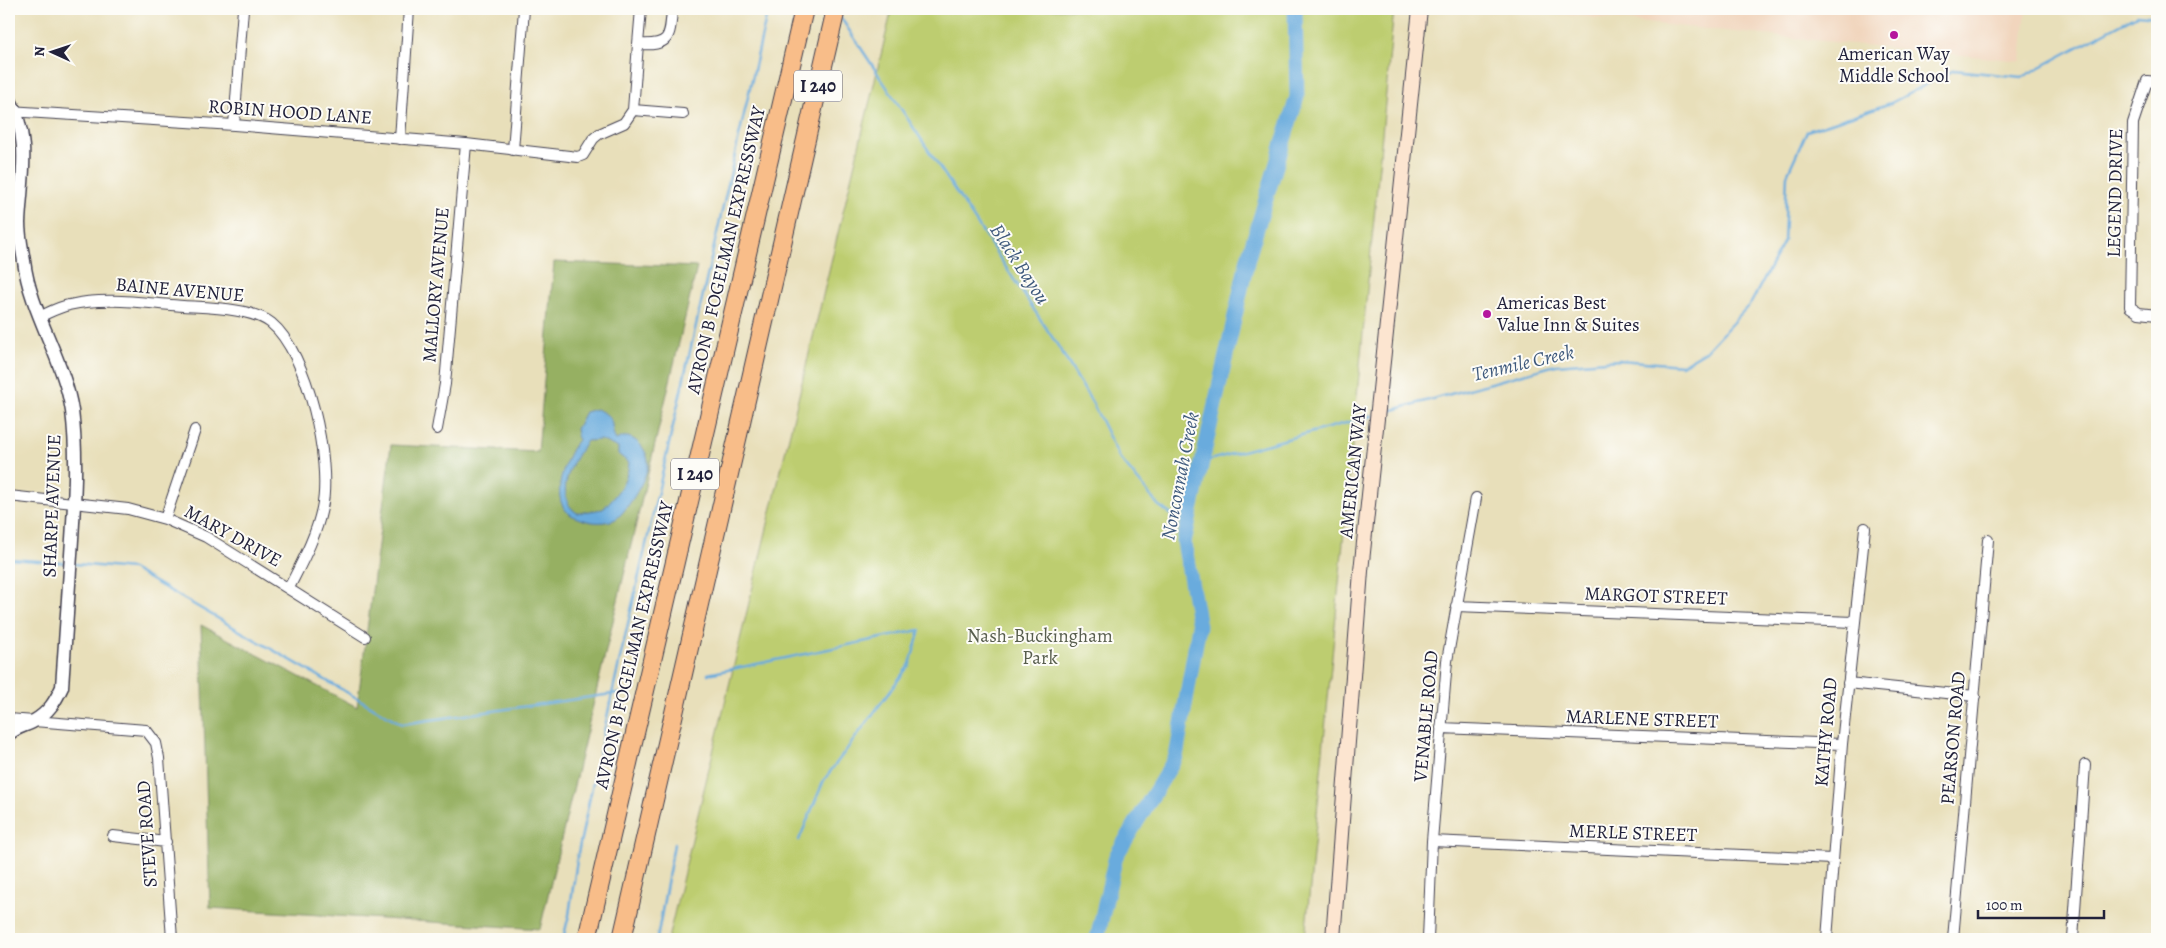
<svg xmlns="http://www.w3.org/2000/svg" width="2166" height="948" viewBox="0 0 2166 948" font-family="Alegreya,serif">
<rect width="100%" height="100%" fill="#fdfcf7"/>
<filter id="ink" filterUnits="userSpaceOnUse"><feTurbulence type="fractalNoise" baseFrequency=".02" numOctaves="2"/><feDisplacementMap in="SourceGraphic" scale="10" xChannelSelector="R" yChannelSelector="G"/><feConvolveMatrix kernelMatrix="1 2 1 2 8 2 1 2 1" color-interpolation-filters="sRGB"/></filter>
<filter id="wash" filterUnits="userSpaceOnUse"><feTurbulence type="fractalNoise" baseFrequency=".0096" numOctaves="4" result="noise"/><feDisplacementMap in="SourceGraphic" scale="20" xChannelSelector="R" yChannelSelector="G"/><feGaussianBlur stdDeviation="1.12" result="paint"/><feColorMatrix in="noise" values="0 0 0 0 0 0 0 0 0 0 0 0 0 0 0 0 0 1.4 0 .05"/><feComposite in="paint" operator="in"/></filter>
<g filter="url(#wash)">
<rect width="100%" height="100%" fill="#e8dfba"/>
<path fill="#f1d5bd" d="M1509,9H2026L2021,61Z"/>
<path fill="#bdcd70" stroke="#707856" d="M892,9H1394L1305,939H668Z"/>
<path fill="#96b062" stroke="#5c694e" d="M554,262L697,267L540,929L210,908L201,625L357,707L391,445L538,452Z"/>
<path fill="#69abdd" stroke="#46668c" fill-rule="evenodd" d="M596,409C619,418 608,426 616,440C619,439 621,437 623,437C637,435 650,454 648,466C647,478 625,515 614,520C604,523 596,523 587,521C579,519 569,516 564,508C552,491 567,454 578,440L576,429L585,412ZM601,440L618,448V454L629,463C627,483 616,495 603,509L577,513C552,496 573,459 587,441Z"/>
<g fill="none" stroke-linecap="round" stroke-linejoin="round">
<path stroke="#69abdd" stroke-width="2.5" d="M841,18L1058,346L1093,404L1119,457L1158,505L1187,526
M1382,413L1556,365L1619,360L1682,365L1706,351L1751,303L1784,241L1787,175L1807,131L1891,103L1954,70L2022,77L2137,15L2157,17
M1202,462L1372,416
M9,559L67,563
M75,564L132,569L402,724L619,693
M708,674L920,630L910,664L824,780L799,840
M563,939L569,915L578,853L612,694L768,9
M657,939L674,844"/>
<path stroke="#69abdd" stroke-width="15" d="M1097,939L1116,856L1176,757L1199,626L1184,542L1248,258L1297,97L1295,9"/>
</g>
</g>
<g filter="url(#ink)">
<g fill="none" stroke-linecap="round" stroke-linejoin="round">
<g stroke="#403e4e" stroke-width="12">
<path id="minor" d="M641,9L638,44C670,46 670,38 672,9
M2157,82L2147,81L2133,123L2130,307L2139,313L2157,315
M633,110L638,44
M9,111L234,125L466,144L578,157L583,155L593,139L599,134L624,123L633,110L683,114
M234,125L243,9
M400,139L409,9
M513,150L524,9
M41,316C50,312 59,307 69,305C103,297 137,302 171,305C198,308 249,306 271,323C308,353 332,462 322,508C316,537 302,562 289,588
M437,429L445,384L466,144
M9,496L128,509L165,519L206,537L365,637
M165,519L195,430
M1456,606L1854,622
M1848,683L1975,696
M9,719L146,730L156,743L159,758L172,939
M1441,728L1842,744
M113,836L166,842
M1432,841L1832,859
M1428,939L1432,841L1447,661L1476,498
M1827,939L1842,744L1865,528
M1953,939L1988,540
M2073,939L2085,765"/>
</g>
<g stroke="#403e4e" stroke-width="15">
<path id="tertiary" d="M9,98C32,141 21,177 19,223C19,236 22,249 24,261C30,312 64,359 72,411C78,459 74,507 71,555C68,599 65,643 62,687C55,702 49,712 34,721C26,726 16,727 9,734"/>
</g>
<g stroke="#403e4e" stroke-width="16">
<path id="secondary" d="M1333,939L1361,571L1420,9"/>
</g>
<g stroke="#403e4e" stroke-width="20">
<path id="motorway" d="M587,939L804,9
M622,939L836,9"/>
</g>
<use href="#minor" stroke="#fff" stroke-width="10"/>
<use href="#tertiary" stroke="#fff" stroke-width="12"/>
<use href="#secondary" stroke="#fce5d0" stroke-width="14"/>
<use href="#motorway" stroke="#f8bd89" stroke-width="18"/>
</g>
</g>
<g fill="#b5179e" stroke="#fdfcf7" stroke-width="2">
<circle cx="1894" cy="35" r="5"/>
<circle cx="1487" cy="314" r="5"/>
</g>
<g text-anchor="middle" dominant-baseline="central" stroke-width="4" stroke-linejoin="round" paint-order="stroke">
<g fill="#fdfcf7" stroke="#646373" stroke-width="1">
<rect x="794" y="70.5" width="48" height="31" rx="4"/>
<rect x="671" y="458.5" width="48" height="31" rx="4"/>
</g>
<g font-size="18" font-weight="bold" fill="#22223b">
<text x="818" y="86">I 240</text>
<text x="695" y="474">I 240</text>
</g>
<g font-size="19" fill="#22223b" stroke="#fdfcf7">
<text x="1894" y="54">American Way<tspan x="1894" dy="22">Middle School</tspan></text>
<text x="1497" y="303" text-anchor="start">Americas Best<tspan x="1497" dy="22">Value Inn &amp; Suites</tspan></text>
</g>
<g font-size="19" fill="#22223b" stroke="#fdfcf7">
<text transform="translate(290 112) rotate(4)">ROBIN HOOD LANE</text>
<text transform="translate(2115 193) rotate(-89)">LEGEND DRIVE</text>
<text transform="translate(726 250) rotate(-77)">AVRON B FOGELMAN EXPRESSWAY</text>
<text transform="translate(436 285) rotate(-85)">MALLORY AVENUE</text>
<text transform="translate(180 290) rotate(5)">BAINE AVENUE</text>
<text transform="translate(1353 471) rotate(-84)">AMERICAN WAY</text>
<text transform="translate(52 506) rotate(-88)">SHARPE AVENUE</text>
<text transform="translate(233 536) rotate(29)">MARY DRIVE</text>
<text transform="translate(1656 596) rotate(2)">MARGOT STREET</text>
<text transform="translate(634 645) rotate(-77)">AVRON B FOGELMAN EXPRESSWAY</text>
<text transform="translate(1426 716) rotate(-85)">VENABLE ROAD</text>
<text transform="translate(1642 719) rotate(2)">MARLENE STREET</text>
<text transform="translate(1826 732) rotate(-85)">KATHY ROAD</text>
<text transform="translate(1953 738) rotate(-85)">PEARSON ROAD</text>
<text transform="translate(1633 833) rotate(2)">MERLE STREET</text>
<text transform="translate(147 834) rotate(-94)">STEVE ROAD</text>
</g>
<g font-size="19" fill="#585e4e" stroke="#fdfcf7">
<text x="1040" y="636">Nash-Buckingham<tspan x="1040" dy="22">Park</tspan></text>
</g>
<g font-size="20" font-style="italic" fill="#3e597c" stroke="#fdfcf7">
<text transform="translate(1020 264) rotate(57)">Black Bayou</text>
<text transform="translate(1523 363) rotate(-13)">Tenmile Creek</text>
<text transform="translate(1180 476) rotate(-79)">Nonconnah Creek</text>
</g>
</g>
<rect width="2166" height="948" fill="none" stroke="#fdfcf7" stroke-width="30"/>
<g transform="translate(52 52) rotate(273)" stroke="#fdfcf7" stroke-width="4" paint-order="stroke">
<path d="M0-4L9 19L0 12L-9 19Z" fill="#22223b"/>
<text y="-8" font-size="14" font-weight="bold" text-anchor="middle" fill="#22223b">N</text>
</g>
<path d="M1978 910v8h126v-8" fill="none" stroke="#22223b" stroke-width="2.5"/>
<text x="1986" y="910" font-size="15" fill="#22223b" stroke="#fdfcf7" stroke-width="4" paint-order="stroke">100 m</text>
</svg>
